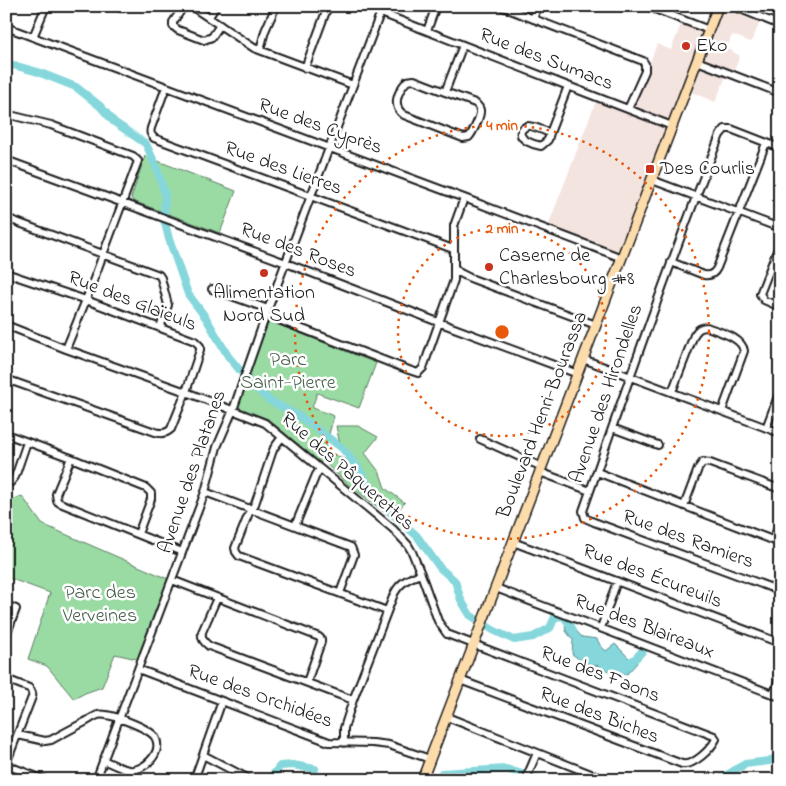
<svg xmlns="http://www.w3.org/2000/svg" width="786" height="786" viewBox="0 0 786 786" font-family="'Indie Flower',sans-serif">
<rect width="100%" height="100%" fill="#fff"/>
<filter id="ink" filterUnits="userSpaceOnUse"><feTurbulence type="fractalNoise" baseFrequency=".02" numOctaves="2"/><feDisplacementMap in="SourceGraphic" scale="10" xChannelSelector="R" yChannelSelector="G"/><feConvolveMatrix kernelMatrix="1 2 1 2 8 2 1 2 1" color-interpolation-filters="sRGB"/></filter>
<g filter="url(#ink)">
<path fill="#f4e4df" d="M723,6H726L761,20L751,42L732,35L727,48L740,56L733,73L728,72L715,102L691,92Z
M681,24L703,32L618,253L548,226L596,101L630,114L657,44L671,50Z"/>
<path fill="#9adba4" stroke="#5b7c60" d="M145,156L236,191L220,233L133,201L131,198Z
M271,322L376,363L359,408L317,393L312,408L334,416L321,463L268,419L238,407L248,374L268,324Z
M336,426H358L378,437L365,453L380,473L385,488L405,503L391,517L350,486L323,461L331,453L348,461L341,449Z
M22,496L42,524L168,579L137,659L115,654L102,687L85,693L74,699L47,666L28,659L50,593L6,577V502Z"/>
<path fill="#85d7db" stroke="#5b8c8f" d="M568,622L582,637L597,639L600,645L606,651L615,644L630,659L636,660L637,663L627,674L614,673L601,668L600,666L584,663L572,654L573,640L566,631L565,626Z"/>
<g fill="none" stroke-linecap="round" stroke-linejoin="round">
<path stroke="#85d7db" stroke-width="8" d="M6,63L38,72L76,87L100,106L114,122L146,144L156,166L165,194L164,219L169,239L188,294L206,318L228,356L252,385L269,400L302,418L342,448L359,469L370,488L385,507L417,536L440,568L455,581L461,600L470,615L493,630L514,640L533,637L550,628L555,617L564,616L573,630
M627,662H630L636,658L646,647
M442,773L506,769L541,780
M269,780L280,766L293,765L315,769
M719,780L745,764L769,761L780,756"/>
<g stroke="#1c1c1c" stroke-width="10">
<path id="minor" d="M115,6L121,8L124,6
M184,6L173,22V26L178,30L204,40L212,37L220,25
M191,6L254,48L353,85
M500,6L643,61L645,64V71L628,109
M647,6L709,30
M733,6L780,25
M381,13L568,86L672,126
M209,17L216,6
M533,19L538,6
M6,27L464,198L622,258
M427,31L436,6
M33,37L46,6
M260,50L265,31L276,6
M697,61L780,93
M305,68L328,6
M166,87L151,128C150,132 150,134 154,138L453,249
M445,92L475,103C478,106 479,106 480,110C481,116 473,132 469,137L463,138L404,115C391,106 398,91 407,81L414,80L445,92L463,45
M6,114L51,125L133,156L138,161L86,300L66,349
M550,133L548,140L541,146C535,145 518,140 521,131C522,129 525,127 527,126C532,125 545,131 550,133L568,86
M780,148L731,129H725L720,135C671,259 627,385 583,511L585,518L594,522L780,591
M6,160L286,263L438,322L578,374
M652,180L780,228
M6,218L159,275L161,278L168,305L160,328
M780,243L760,294L764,300L780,307
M671,262L704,275C710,276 714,274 717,268L766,143
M454,267L460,273L470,278L596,325
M6,273L86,300L195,341L200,346V350L186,392L171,429C166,434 161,434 155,432L6,379
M212,289L268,309
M266,315L409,370L418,373L423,368L454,280V226L464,198
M6,325L66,349L186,392L265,423L393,529L408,545L412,552L421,574L438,621L447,634L714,736L716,739C711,749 694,766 682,764L460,680
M583,359L780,433
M672,392L694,335C697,330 700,327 707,327C719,332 742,337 744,351L722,411
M612,428L658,445
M766,428L780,391
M6,434L71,458L146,488L151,493V499L138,534
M282,437L274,448L272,453L255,504L249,513L235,548L236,552L239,556L387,611
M480,439L542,467
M71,458L56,494L57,501L60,503L182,552
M540,472L590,491
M597,472L780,543
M6,483L11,482L15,477L27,442
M205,492L351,547L354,555L340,593
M684,506L698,469L703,462L710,463L780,489
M295,526L316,475L320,469
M773,540L780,523
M513,542L780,643
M172,580L319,637L321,639V642L307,682
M496,588L780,697
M217,598L202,632C201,639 204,642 209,646L353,700
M6,605L16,609L6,636
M601,628L617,581
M138,669L329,742L373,743L389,745L430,759
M6,679L29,688C32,691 33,693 32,697L6,764
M773,695L780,677
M447,717L606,780
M18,735L45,741L51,740C62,734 73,728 85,722C89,720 94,716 98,715C108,712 149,728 155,737C164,752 144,772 129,770C121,769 110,763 103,760
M344,743V728L353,700L394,594C400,582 409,578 421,574
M203,755L251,780
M6,765L45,780
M96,780L205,492L217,447L233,410L268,309L383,6
M194,780L222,701
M528,780V774L537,753"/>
</g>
<g stroke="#1c1c1c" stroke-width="12">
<path id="major" d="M422,780L718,6"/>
</g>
<use href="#minor" stroke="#fff" stroke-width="6"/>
<use href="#major" stroke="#fddcac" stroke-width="9"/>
</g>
</g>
<g fill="none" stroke="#e8590c" stroke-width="2.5" stroke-dasharray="2.5 5">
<circle cx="502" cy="332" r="104"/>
<circle cx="502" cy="332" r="207"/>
</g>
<g fill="#c8321e" stroke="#fff" stroke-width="2">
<circle cx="686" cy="46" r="5"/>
<rect x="645" y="164" width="10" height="10" rx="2.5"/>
<circle cx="489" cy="267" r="5"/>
<circle cx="264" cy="273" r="5"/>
</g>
<g text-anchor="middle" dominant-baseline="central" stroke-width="5" stroke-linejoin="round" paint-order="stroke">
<g font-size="20" fill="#1c1c1c" stroke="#fff" text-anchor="start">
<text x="696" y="46">Eko</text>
<text x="660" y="169">Des Courlis</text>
<text x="499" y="256">Caserne de<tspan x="499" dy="23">Charlesbourg #8</tspan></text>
<text x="264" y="293" text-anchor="middle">Alimentation<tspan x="264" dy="23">Nord Sud</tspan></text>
</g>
<g font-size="20" fill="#1c1c1c" stroke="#fff">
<text transform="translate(546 60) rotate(21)">Rue des Sumacs</text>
<text transform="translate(320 127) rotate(20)">Rue des Cyprès</text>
<text transform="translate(283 169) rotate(20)">Rue des Lierres</text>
<text transform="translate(298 251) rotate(21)">Rue des Roses</text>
<text transform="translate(132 302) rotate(21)">Rue des Glaïeuls</text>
<text transform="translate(607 394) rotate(-71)">Avenue des Hirondelles</text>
<text transform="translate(543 415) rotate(-69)">Boulevard Henri-Bourassa</text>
<text transform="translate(193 472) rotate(-71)">Avenue des Platanes</text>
<text transform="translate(347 472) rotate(41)">Rue des Pâquerettes</text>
<text transform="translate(688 540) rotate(20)">Rue des Ramiers</text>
<text transform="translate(652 577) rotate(21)">Rue des Écureuils</text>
<text transform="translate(644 627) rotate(21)">Rue des Blaireaux</text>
<text transform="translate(600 675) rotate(21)">Rue des Faons</text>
<text transform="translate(260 697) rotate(20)">Rue des Orchidées</text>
<text transform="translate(599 716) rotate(21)">Rue des Biches</text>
</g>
<g font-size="20" fill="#485f4c" stroke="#fff">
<text x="288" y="360">Parc<tspan x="288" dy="23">Saint-Pierre</tspan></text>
<text x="100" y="593">Parc des<tspan x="100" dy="23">Verveines</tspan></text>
</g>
</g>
<circle cx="502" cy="332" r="8" fill="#e8590c" stroke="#fff" stroke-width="2.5"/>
<g font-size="15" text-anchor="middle" font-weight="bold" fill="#e8590c" stroke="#fff" stroke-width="5" stroke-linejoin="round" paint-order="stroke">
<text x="502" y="130">4 min</text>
<text x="502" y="233">2 min</text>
</g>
<rect width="786" height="786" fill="none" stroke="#fff" stroke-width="25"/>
<rect x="12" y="12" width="761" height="761" fill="none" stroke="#1c1c1c" stroke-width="2" filter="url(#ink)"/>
</svg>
